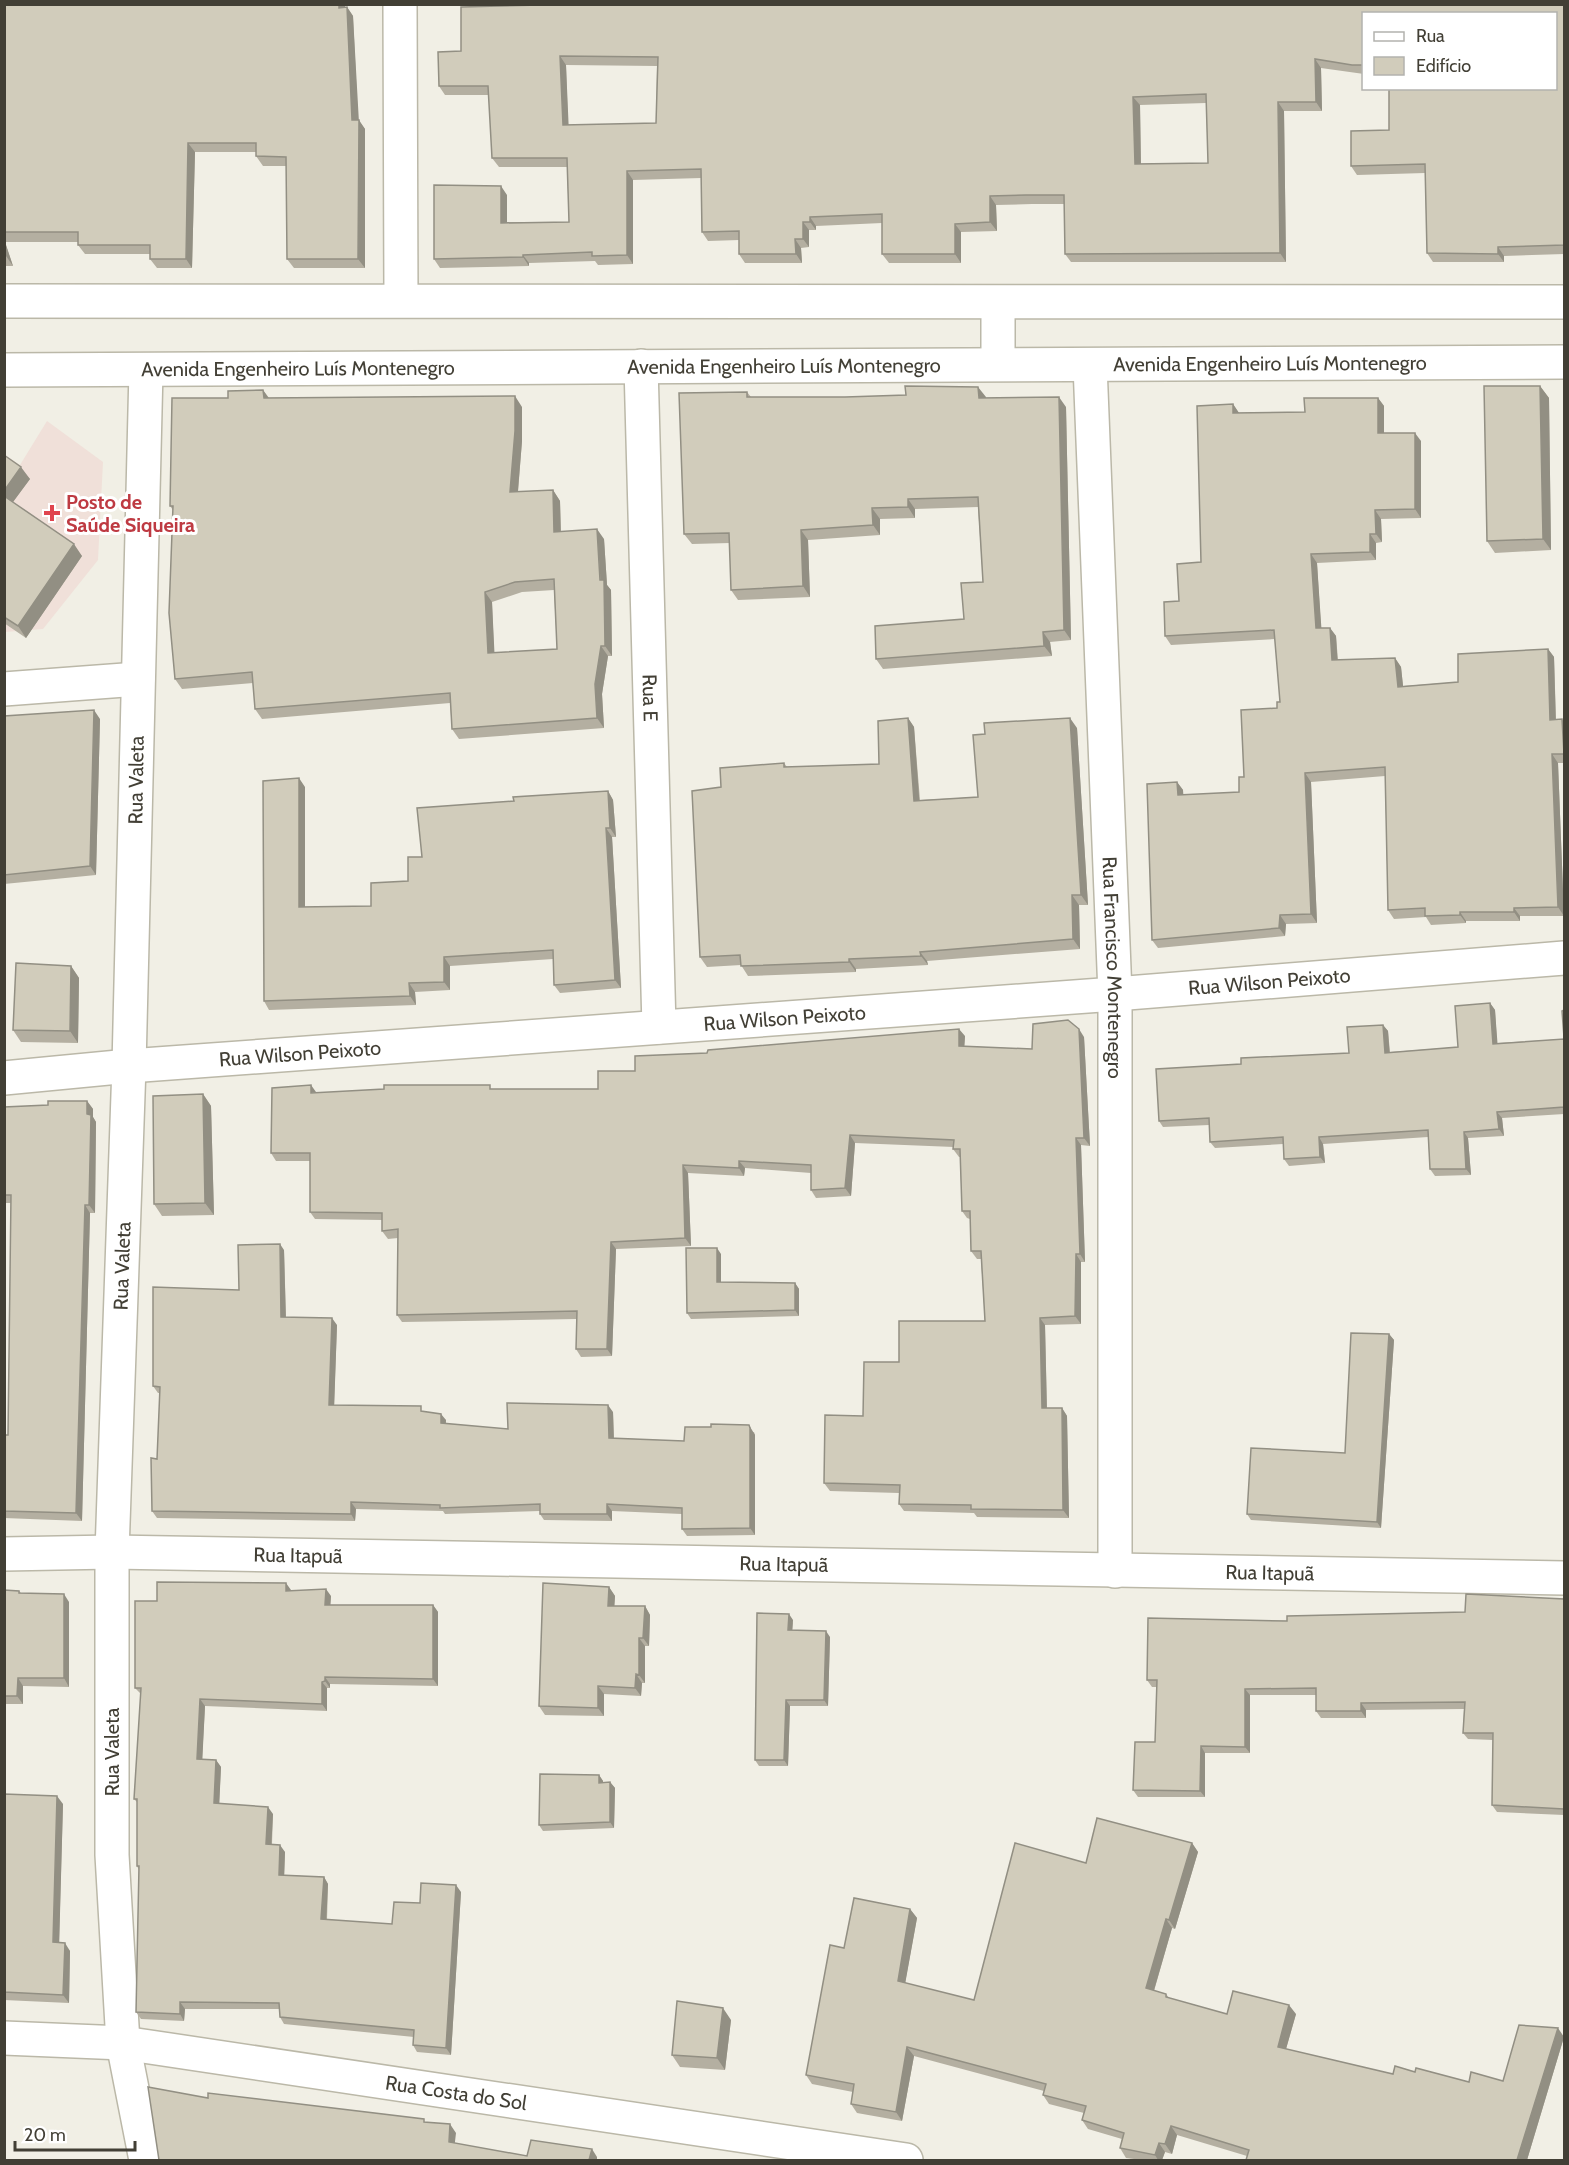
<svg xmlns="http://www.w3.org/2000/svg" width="1569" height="2165" viewBox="0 0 1569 2165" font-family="Cabin,sans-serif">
<rect width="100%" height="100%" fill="#f1efe5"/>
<path fill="#f0e0d9" d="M47,421L103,462L98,560L43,629L5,632V455L20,465Z"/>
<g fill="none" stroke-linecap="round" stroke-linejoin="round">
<g stroke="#bbb8a8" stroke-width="36">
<g id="street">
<path d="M400,4L401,300"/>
<path d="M4,301L1564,302"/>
<path d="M998,363V303"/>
<path id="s1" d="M1090,365L1115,994V1571"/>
<path id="s2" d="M641,366L659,1027"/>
<path id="s3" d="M4,370L1564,362"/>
<path d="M146,370L129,1066L112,1552V1855L123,2043L146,2160"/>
<path d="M4,689L138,679"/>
<path id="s4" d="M4,1078L129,1066L1115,994L1564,958"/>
<path id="s5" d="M4,1554L112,1552L1564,1578"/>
<path id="s6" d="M4,2038L123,2043L906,2160"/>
</g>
</g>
<use href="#street" stroke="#fff" stroke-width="33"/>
</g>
<path fill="#b4afa1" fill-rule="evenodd" d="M4,4L347,7L353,16L358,120L365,129V268H294L287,259L286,166H263L256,156V152H195L192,268H157L150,259V254H85L78,245V242H5L13,266H4Z
M1564,4V254L1504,256V262H1433L1427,253L1425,173L1357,175L1351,166L1389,130L1556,88L1364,14V74L1321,68L1322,111H1284L1286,262H1071L1065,254L1064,204H1032L996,205L997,231L961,232V263H889L882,254V223L816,226V230H809V247L801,248L802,263H745L739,254V240L708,241L702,232L701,178L633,180V264L598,265L595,261L529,263V266L440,268L434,259L507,195V222H569L567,167H499L492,158L489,95H445L439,86L461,51ZM566,65L657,66L656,123L568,125ZM1206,103L1208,163L1141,164L1140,105Z
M1540,386L1549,398L1551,550L1495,553L1487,541Z
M263,390L269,398L522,407V441L518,492L553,490L560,501L561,532L604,539L607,585L611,590L612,656H608L602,694L604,728L459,739L452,729L450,703L262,719L255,709L253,683L182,689L175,679L173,510L170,506L228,398ZM554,590L557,649L494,653L492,602L522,592Z
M747,392L751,397H986V398L1066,407L1071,640L1050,642L1052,656L883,669L876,659L964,619L983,582L978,507L915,509V518L880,519V535L808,540L810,597L738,600L731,590L730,543L692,544L684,534Z
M1378,398L1384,406V433L1421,441V518L1381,519L1382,542L1376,543V560L1317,563L1321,628H1330L1336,636L1338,660L1395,658L1401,667L1403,686L1458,682L1548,649L1554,657L1556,719L1564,723V763H1558L1564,916H1520V921H1466V923L1431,925L1426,917L1394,919L1388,910L1385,776L1311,782L1317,923L1286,924L1285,936L1158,948L1152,940L1177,782L1183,790V795L1239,792L1244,777L1280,702L1275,639L1171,645L1165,636L1179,601L1201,562L1233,404L1239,413L1305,412Z
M4,455L30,479L13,502L82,556L26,638L4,623Z
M4,716L100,719L96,875L4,884Z
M908,718L914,727L920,800L978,797L1077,728L1088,905H1079L1080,949L927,961L928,965L856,969V972L748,976L741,965L707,967L700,957L721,787L784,763L787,767L879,764Z
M305,787V907L371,906L408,881L422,857L514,801L608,791L613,800L616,837H612L621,988L560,993L554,985L553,959L450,966V990L415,992L416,1005L269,1010L264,1001Z
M71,966L79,978L78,1043L21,1042L13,1030Z
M1490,1003L1495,1010L1497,1043L1564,1039V1114L1502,1118L1504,1136L1468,1138L1471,1175L1435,1176L1430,1169L1428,1137L1323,1144L1325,1163L1289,1166L1284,1159L1283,1144L1215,1148L1210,1142L1209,1125L1163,1127L1159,1121L1241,1064L1349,1053L1383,1025L1388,1031L1390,1052L1458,1047Z
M965,1036L964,1046L1032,1049L1084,1037L1090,1146L1081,1145L1085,1262H1081V1324L1045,1325L1047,1408H1062L1067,1416L1069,1518L977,1517L974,1513L904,1511L899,1504V1493L830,1491L824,1483L863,1416L899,1362L985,1321L981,1259H977L971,1251L970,1219L967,1218L962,1211L960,1157H959L953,1149L954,1147L855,1143L851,1196L816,1198L811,1190V1173L745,1168L744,1176L688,1173L691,1246L616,1249L612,1356L581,1357L576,1349V1319L402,1322L397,1315L398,1238L388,1239L382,1231V1220L315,1219L310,1212V1161H276L271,1153L316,1093L493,1089H598L635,1071L707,1053Z
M203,1094L211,1106L214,1215L162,1216L154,1204Z
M87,1101L93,1109V1117L96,1122L95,1213H90L82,1521L4,1518V1435H8L11,1203H4V1107L48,1105Z
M284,1250L286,1317L337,1325L334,1405L426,1412L446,1420V1424L508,1429L613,1412L614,1438L684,1441L754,1432L755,1435V1535L687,1536L682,1529V1514L612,1511V1521L544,1520L540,1514V1511L445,1514L443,1511L356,1509L355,1521L157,1518L152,1511L157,1459L160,1393H158L153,1386L239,1290Z
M721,1254V1282L795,1283L799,1289V1316L691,1319L687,1313Z
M1389,1334L1394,1340L1381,1528L1251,1520L1247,1514L1345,1453Z
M609,1587L615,1596L614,1606H645L650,1615L649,1646H645V1683H642L641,1696L604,1694V1716L545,1715L539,1706Z
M4,1590L19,1591L21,1593L69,1602V1687L23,1686V1704H4Z
M291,1590V1591L331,1596L330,1605H433L438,1612V1686L330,1684V1688H327V1711L205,1706L202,1760H216L221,1767L219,1804L273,1814L272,1844L285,1852L284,1875L324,1877L328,1884L327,1920L392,1924L420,1903L461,1892L451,2055L417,2052L413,2045L414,2037L284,2024L280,2017V2009H185L184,2021L141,2019L136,2012L139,1870L137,1866V1802L134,1799L141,1694L135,1688L157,1601Z
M1564,1599V1815L1497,1812L1492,1805L1493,1740L1468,1739L1463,1733L1464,1709L1366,1710V1718H1321L1316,1711V1695H1250V1753H1205V1797H1138L1133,1790L1155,1742L1157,1687H1152L1147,1680L1287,1621L1465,1612Z
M793,1620L792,1630L830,1637L828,1706H790L788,1766H759L755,1760Z
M599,1775L603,1781V1782H610L615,1788L614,1828L543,1831L539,1825Z
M4,1794L63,1804L59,1942L70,1951L69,2003L4,2000Z
M1192,1843L1198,1852L1175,1929L1172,1928L1154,1991L1166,1994L1169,1998L1227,2014H1296L1286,2049L1393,2074L1415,2072L1469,2082L1503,2081L1564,2037L1527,2160H1246L1247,2156L1177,2135L1172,2154L1165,2152L1162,2160H1142L1126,2158L1120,2148L1122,2139L1088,2129L1082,2120L1084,2113L1049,2104L1043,2095L1044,2091L914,2056L902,2121L857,2113L851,2104L853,2092L812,2084L806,2075L844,1948L910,1909L917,1918L905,1983L974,2000L1086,1863Z
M731,2020L725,2070L680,2067L672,2055Z"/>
<path fill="#928f83" d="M339,4H345V17L339,8Z
M347,7L353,16L359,123V120L365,129V268L358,259Z
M560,56L566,65L569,134L563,125Z
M1315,59L1321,68L1322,111L1316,102Z
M1133,97L1140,105L1141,173L1135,164Z
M1278,102L1284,111L1286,262L1280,253Z
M188,143L195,152L192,268L186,259Z
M627,171L633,180V264L627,255Z
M501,186L507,195V231L501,223Z
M990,196L996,205L997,231L990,222Z
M810,217L816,226V230L810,222Z
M803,222L809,230V247L803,239Z
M955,224L961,232V263L955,254Z
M795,239L801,248L802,263L796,254Z
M4,241L5,242L13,266L6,256L4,250Z
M1498,247L1504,256V262L1498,254Z
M523,255L529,263V266L523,257Z
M1540,386L1549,398L1551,550L1543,539Z
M978,387L986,397V408L979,398Z
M263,390L270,400L264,398Z
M515,396L522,407V441L517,502L510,492Z
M1059,397L1066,407L1071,640L1064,630Z
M1378,398L1384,406V442L1378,433Z
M1233,404L1239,413H1233Z
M1415,433L1421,441V518L1415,509Z
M21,467L30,479L10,506L4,498V491Z
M553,490L560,501L561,542L554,532Z
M908,499L915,509V518L908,507Z
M872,508L880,519V535L873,525Z
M1375,510L1381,519L1382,542L1376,534Z
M597,529L604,539L607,585L611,590L612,656L605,646Z
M801,530L808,540L810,597L803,586Z
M1370,534L1376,543V560L1370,552Z
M74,544L82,556L26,638L18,626Z
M1311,554L1317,563L1322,637L1316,628Z
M485,592L492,602L495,664L488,653Z
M1330,628L1336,636L1338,669L1332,660Z
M1043,632L1050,642L1052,656L1044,646Z
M601,646L608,656L602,694L604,728L597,718L595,684Z
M1548,649L1554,657L1556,729L1550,720Z
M1395,658L1401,667L1404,695L1398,687Z
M94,710L100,719L96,875L90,866Z
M908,718L914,727L920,810L914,801Z
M1070,718L1077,728L1088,905L1081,895Z
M1562,719L1564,723V755V754Z
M1552,754L1558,763L1564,916L1558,907Z
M1305,773L1311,782L1317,923L1311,914Z
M299,778L305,787V916L299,907Z
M1177,782L1183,790L1184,803L1178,795Z
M608,791L613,800L616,837L610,828Z
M606,828L612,837L621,988L615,980Z
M1072,895L1079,905L1080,949L1073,939Z
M1514,908L1520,916V921L1514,912Z
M1460,912L1466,921V923L1460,915Z
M1280,915L1286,924L1285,936L1279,928Z
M920,952L927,961L928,965L921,956Z
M444,957L450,966V990L444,982Z
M849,959L856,969V972L849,962Z
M71,966L79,978L78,1043L70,1031Z
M409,983L415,992L416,1005L410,996Z
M1490,1003L1495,1010L1498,1050L1493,1044Z
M1383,1025L1388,1031L1390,1059L1385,1053Z
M959,1029L965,1036L964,1054L959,1046Z
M1079,1029L1084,1037L1090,1146L1084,1138Z
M311,1085L316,1092L311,1093Z
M203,1094L211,1106L214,1215L205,1203Z
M87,1101L93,1109V1117L96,1122L95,1213L89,1205Z
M1497,1112L1502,1118L1504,1136L1499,1129Z
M1464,1132L1468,1138L1471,1175L1466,1169Z
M850,1135L855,1143L851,1196L845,1188Z
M1319,1137L1323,1144L1325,1163L1320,1157Z
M1076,1138L1081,1145L1085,1262L1080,1254Z
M739,1161L745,1168L744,1176L739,1168Z
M683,1165L688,1173L691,1246L685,1238Z
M85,1205L90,1213L82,1521L76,1513Z
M611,1242L616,1249L612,1356L607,1349Z
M280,1244L284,1250L286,1324L281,1317Z
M717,1248L721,1254V1288L717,1282Z
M1076,1254L1081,1262V1324L1075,1316Z
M795,1283L799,1289V1316L795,1310Z
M332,1318L337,1325L334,1411L329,1405Z
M1040,1318L1045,1325L1047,1416L1042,1408Z
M1389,1334L1394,1340L1381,1528L1377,1522Z
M608,1405L613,1412L614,1445L609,1438Z
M1062,1408L1067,1416L1069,1518L1063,1510Z
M441,1414L446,1420L445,1430L441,1423Z
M749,1425L755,1435V1535L750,1528Z
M351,1502L356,1509L355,1521L351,1514Z
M607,1504L612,1511V1521L607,1514Z
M286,1583L291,1590V1598L286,1591Z
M609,1587L615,1596L614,1614L608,1606Z
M326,1589L331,1596L330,1612L325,1605Z
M64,1594L69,1602V1687L64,1678Z
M433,1605L438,1612V1686L433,1679Z
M645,1606L650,1615L649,1646L643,1638Z
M789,1614L793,1620L792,1636L788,1630Z
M826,1631L830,1637L828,1706L824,1700Z
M639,1638L645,1646V1683L639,1675Z
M636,1674L642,1683L641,1696L635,1688Z
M325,1677L330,1684V1688L325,1681Z
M18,1678L23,1686V1704L17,1696Z
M322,1682L327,1688V1711L322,1704Z
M598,1686L604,1694V1716L598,1708Z
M1245,1689L1250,1695V1753L1245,1747Z
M200,1699L205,1706L202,1766L197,1759Z
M786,1700L790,1706L788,1766L784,1760Z
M1361,1703L1366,1710V1718L1361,1711Z
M1201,1746L1205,1753V1797L1200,1791Z
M216,1760L221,1767L219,1810L214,1803Z
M599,1775L603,1781V1789L599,1783Z
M610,1782L615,1788L614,1828L610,1822Z
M57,1796L63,1804L59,1950L53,1942Z
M268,1807L273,1814L271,1851L266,1844Z
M1192,1843L1198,1852L1175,1929L1169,1920Z
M280,1845L285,1852L284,1882L279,1875Z
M324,1877L328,1884L326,1926L321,1919Z
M456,1885L461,1892L451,2055L446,2048Z
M910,1909L917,1918L904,1990L898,1981Z
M1166,1919L1172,1928L1152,1997L1146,1988Z
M65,1943L70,1951L69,2003L63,1995Z
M180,2002L185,2009L184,2021L180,2014Z
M1289,2005L1296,2014L1284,2056L1278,2047Z
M723,2008L731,2020L725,2070L717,2058Z
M1558,2028L1564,2037L1527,2160H1517Z
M907,2047L914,2056L902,2121L896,2112Z
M450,2124L456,2133L454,2150L449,2142Z
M1171,2126L1177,2135L1172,2154L1165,2144Z
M1159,2143L1165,2152L1162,2160H1158L1155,2155Z
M592,2149L597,2157V2160H589Z"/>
<path fill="#d1ccbb" stroke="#928f83" stroke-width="1.5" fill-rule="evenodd" d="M4,4H339V8L347,7L352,120H359L358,259H287L286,157L256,156V143H188L186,259H150V245H78V232H4Z
M585,4H1564V245L1498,247V254L1427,253L1425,164L1351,166V131L1389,130V88H1556V14H1364V65H1352L1315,59L1316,102H1278L1280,253L1065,254L1064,195H1026L990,196V222L955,224V254H882V214L810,217V222H803V239H795L796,254H739V231L702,232L701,169L627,171V255L592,256V252L523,255V257L434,259V185L501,186V223L569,222L567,158H492L488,86H439L438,52L461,51V7ZM560,56L658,57L656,123L563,125ZM1206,94L1208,163L1135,164L1133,97Z
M905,386L978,387L979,398L1059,397L1064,630L1043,632L1044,646L876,659L875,626L964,619L961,583L983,582L978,497L908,499V507L872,508L873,525L801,530L803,586L731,590L729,533L684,534L679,393L747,392V397H845L906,395Z
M1484,386H1540L1543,539L1487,541Z
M263,390L264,398L515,396V431L510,492L553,490L554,532L597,529L600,580H604L605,646H601L595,684L597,718L452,729L450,693L255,709L252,672L175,679L169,613L173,506H170L172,398H228V391ZM554,579L557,649L488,653L485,592L515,582Z
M1304,398H1378V433H1415V509L1375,510L1376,534H1370V552L1311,554L1316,628H1330L1332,660L1395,658L1398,687L1458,682V654L1548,649L1550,720L1562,719L1564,754H1552L1558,907L1514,908V912H1460V915L1425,916V908L1388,910L1385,767L1305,773L1311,914L1280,915L1279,928L1152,940L1147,784L1177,782L1178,795L1239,792V777H1244L1241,710L1277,708V702H1280L1274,630L1165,636L1164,602L1179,601L1177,564L1201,562L1197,406L1233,404V413L1305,412Z
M4,455L21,467L4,491Z
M4,496L74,544L18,626L4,617Z
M94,710L90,866L4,875V716Z
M908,718L914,801L978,797L973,735L985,734L984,723L1070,718L1081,895H1072L1073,939L920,952L921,956L849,959V962L741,966L740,955L700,957L692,791L721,787L720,768L784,763V767L879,764L878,721Z
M299,778V907L371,906V883L408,881V857H422L417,808L514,801L513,797L608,791L610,828H606L615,980L554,985L553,950L444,957V982L409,983L410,996L264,1001L263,781Z
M16,963L71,966L70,1031L13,1030Z
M1490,1003L1493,1044L1564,1039V1107L1497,1112L1499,1129L1464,1132L1466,1169H1430L1428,1130L1319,1137L1320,1157L1284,1159L1283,1137L1210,1142L1209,1118L1159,1121L1156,1069L1241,1064V1058L1349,1053L1347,1027L1383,1025L1385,1053L1458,1047L1455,1006Z
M1564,1010V1037L1562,1011Z
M1068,1020L1079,1029L1084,1138H1076L1080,1254H1076L1075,1316L1040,1318L1042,1408H1062L1063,1510L971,1509V1505L899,1504L900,1485L824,1483L825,1415L863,1416L864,1362H899V1321H985L981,1251H971L970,1211H962L960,1149H953L954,1140L850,1135L845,1188L811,1190V1165L739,1161V1168L683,1165L685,1238L611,1242L607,1349H576L577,1311L397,1315L398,1229L382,1231V1213L310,1212V1153H271L272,1088L311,1085V1093L384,1089V1085H490V1089H598V1071H635V1056L707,1053L708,1050L959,1029V1046L1032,1049L1033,1024Z
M203,1094L205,1203L154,1204L153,1096Z
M48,1101H87V1114L91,1115L89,1205H85L76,1513L4,1511V1435H8L11,1195H4V1107L48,1105Z
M280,1244L281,1317L332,1318L329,1405L421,1406V1411L441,1414V1423L508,1429L507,1403L608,1405L609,1438L684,1441L685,1427H711V1424L749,1425L750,1428V1528L682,1529V1508L607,1504V1514H540V1504L440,1508V1505L351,1502V1514L152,1511L151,1458L157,1459L160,1387L153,1386V1287L239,1290L238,1245Z
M686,1248H717V1282L795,1283V1310L687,1313Z
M1351,1333L1389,1334L1377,1522L1247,1514L1251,1448L1345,1453Z
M157,1582L286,1583V1591L326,1589L325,1605H433V1679L325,1677V1681L322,1682V1704L200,1699L197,1759L216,1760L214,1803L268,1807L266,1844L280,1845L279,1875L324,1877L321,1919L392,1924L394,1902L420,1903L421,1883L456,1885L446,2048L413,2045L414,2030L280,2017L279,2003L180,2002V2014L136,2012L139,1866H137V1799H134L141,1688H135V1601H157Z
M543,1583L609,1587L608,1606H645L643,1638H639V1675L636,1674L635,1688L598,1686V1708L539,1706Z
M4,1590L19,1591V1593L64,1594V1678H18L17,1696H4Z
M1466,1594L1564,1599V1809L1492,1805L1493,1733H1463L1465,1702L1361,1703V1711H1316V1688L1245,1689V1747L1201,1746L1200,1791L1133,1790L1135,1742H1155L1157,1680H1147L1148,1618L1287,1621V1616L1465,1612Z
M757,1613L789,1614L788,1630L826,1631L824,1700H786L784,1760H755Z
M540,1774L599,1775V1783L610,1782V1822L539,1825Z
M4,1794L57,1796L53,1942L65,1943L63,1995L4,1992Z
M1097,1818L1192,1843L1169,1920L1166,1919L1146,1988L1166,1994V1997L1227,2014L1233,1991L1289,2005L1278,2047L1393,2074L1395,2066L1415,2072L1416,2068L1469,2082L1471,2072L1503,2081L1519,2025L1558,2028L1517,2160H1246L1249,2150L1171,2126L1165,2144L1159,2143L1155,2155L1120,2148L1124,2133L1082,2120L1086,2106L1043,2095L1046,2084L907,2047L896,2112L851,2104L854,2084L806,2075L830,1945L844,1948L854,1898L910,1909L898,1981L974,2000L1015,1843L1086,1863Z
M677,2001L723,2008L717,2058L672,2055Z
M148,2087L208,2098V2093L424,2119V2122L450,2124L449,2142L527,2156L531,2140L592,2149L589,2160H159Z"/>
<path fill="#e0444e" stroke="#fff" stroke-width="2" d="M49 504h6v6h6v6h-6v6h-6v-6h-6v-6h6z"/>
<g text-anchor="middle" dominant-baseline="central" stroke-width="6" stroke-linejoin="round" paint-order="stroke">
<g font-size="20" fill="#423f35" stroke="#fff">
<text stroke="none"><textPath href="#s3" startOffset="1266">Avenida Engenheiro Luís Montenegro</textPath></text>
<text stroke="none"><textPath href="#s3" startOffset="780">Avenida Engenheiro Luís Montenegro</textPath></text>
<text stroke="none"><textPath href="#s3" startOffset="294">Avenida Engenheiro Luís Montenegro</textPath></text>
<text stroke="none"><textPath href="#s2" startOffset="332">Rua E</textPath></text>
<text transform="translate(136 780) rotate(-89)">Rua Valeta</text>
<text stroke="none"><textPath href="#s1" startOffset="603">Rua Francisco Montenegro</textPath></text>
<text stroke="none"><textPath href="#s4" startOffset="1269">Rua Wilson Peixoto</textPath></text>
<text stroke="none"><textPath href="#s4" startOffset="783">Rua Wilson Peixoto</textPath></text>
<text stroke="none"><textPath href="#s4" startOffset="297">Rua Wilson Peixoto</textPath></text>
<text transform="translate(122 1266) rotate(-88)">Rua Valeta</text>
<text stroke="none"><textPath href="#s5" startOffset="294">Rua Itapuã</textPath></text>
<text stroke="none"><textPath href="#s5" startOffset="780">Rua Itapuã</textPath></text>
<text stroke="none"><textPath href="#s5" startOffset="1266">Rua Itapuã</textPath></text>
<text transform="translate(112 1752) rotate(-90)">Rua Valeta</text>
<text stroke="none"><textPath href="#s6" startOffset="456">Rua Costa do Sol</textPath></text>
</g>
<g font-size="20" font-weight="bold" fill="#be3a42" stroke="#fff" text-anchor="start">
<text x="66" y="502">Posto de<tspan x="66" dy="23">Saúde Siqueira</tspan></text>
</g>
</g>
<rect width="1569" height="2165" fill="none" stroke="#423f35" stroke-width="12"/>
<rect x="1362" y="12" width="195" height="78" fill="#ffffff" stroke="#b3b2ae" stroke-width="1.5"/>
<rect x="1374" y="32" width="30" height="9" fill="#ffffff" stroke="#b3b2ae" stroke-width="1.5"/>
<text x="1416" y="42" font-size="18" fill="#423f35">Rua</text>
<rect x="1374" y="57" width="30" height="18" fill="#d1ccbb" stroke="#b3b2ae" stroke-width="1.5"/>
<text x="1416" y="72" font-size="18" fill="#423f35">Edifício</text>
<path d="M15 2141v9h120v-9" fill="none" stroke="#423f35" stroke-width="3"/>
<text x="24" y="2141" font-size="18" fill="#423f35" stroke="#ffffff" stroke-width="4.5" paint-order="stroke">20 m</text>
</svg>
